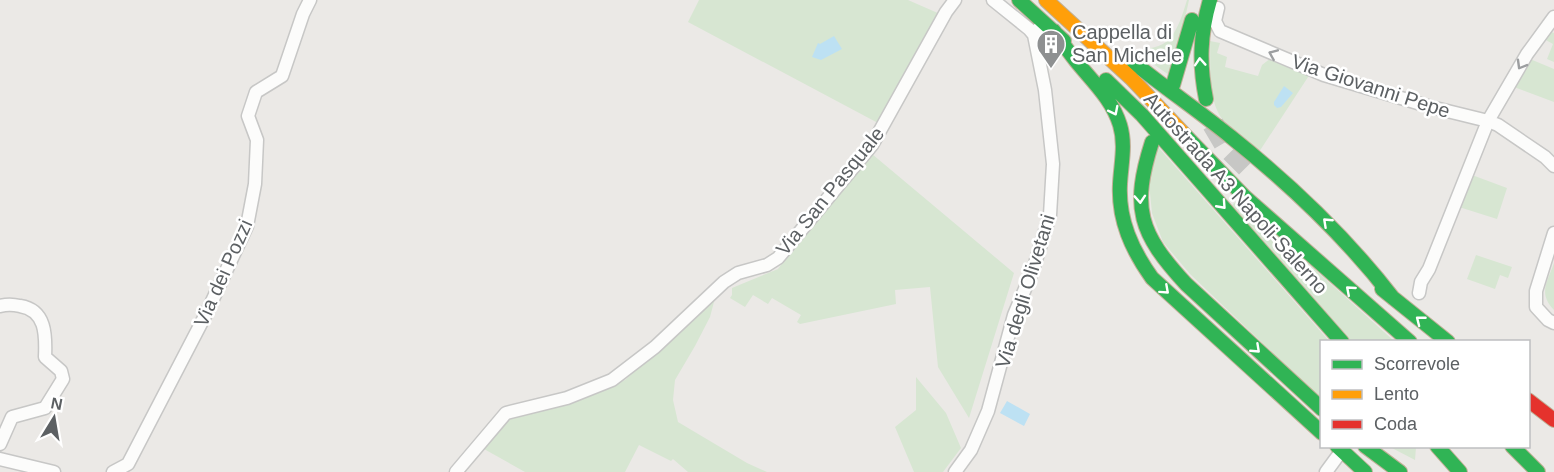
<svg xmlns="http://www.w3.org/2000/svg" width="1554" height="472" viewBox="0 0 1554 472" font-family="Helvetica,sans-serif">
<rect width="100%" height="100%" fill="#ebe9e6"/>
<path fill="#d7e6d2" d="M699,0H908L940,14L878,123L688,22Z
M1187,0H1189L1172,77L1133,50C1143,49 1157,49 1166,42C1177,34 1183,13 1187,0Z
M1549,31L1554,33V62L1547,59L1553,44L1544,39Z
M1210,41L1220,43L1217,53L1227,57L1225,67L1258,76L1262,65L1271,58L1310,74L1259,152C1248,141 1234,131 1223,120C1207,100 1211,65 1210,41Z
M1530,59L1554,69V102L1514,87Z
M1158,147L1329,341L1322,342L1321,399L1190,274L1163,242L1152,213L1149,183Z
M872,154L1014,273L969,418L938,367L930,287L895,290L896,304L800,324L797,322L801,315L772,298L768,304L753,295L745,307L730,298L732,295V288L778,269L805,232Z
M1472,175L1507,188L1497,219L1459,207Z
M1238,200L1394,341H1351L1232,205Z
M1476,255L1512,267L1508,278L1500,275L1495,289L1467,279Z
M1554,263V310C1538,293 1547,283 1554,263Z
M715,298L710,317L695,346L675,380L673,400L678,422L747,463L767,472H688L673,459L671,461L639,445L625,472H525L484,449L510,419L571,403L625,380Z
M916,377L946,413L961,448L943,472H914L895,427L916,410Z
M1390,447H1416L1415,460Z"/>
<path fill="#bde1f3" d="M834,36L842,49L821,60L812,57L818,43L820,44Z
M1284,86L1293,93L1281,107L1277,108L1274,105V102Z
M1007,401L1030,414L1024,426L1000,413Z"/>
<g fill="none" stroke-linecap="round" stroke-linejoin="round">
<path stroke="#c7c7c5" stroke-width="22" stroke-dasharray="22 11" stroke-linecap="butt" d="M1213,124L1226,146L1247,167"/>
<g stroke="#c7c7c6" stroke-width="15">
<path id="street" d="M993,0L1029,29L1034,35
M1218,8L1215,21L1220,31L1324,75L1431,107L1488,121L1498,125L1545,157L1554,166
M1554,233L1536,291V307L1548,320L1554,323
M1419,293L1421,282L1429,269L1488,121L1527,54L1554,17
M0,306C7,304 12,304 20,306C46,310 46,335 45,357L61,371L63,379L45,408L12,417L0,444
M0,459L54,472
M113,472L128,464L207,312L247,226L255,184L257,140L248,116L256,92L282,76L303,14L310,0
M456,472L506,413L567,398L612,380L655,347L724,282L738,273L767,265L778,258L872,145L946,12L955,0
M955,472L971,450L988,411L1014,315L1033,270L1050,215L1053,164L1045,90L1034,35L1038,29
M1326,472L1337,457"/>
</g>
<g stroke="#c0af96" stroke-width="16">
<path id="fast" d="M1019,0L1064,41
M1054,31C1061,41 1068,51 1076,61C1092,81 1112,99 1120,125C1126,145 1121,164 1120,184C1118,220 1132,250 1152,278L1322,433
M1133,62C1165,88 1199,111 1231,137C1291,185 1346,237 1393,298
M1106,80L1142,115L1342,342
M1173,85L1192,20
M1206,99C1199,64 1200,34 1210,0
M1183,133L1245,197L1410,342
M1152,142C1131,208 1139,233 1186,284L1322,409
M1382,289L1448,342
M1337,446L1365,472
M1365,446L1400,472
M1437,446L1460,472
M1512,446L1538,472"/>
</g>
<g stroke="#c0af96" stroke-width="16">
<path id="slow" d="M1046,0L1131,78L1183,133"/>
</g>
<g stroke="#c0af96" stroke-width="16">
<path id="jam" d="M1528,400L1554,420"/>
</g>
<use href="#street" stroke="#fcfcfb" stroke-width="12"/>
<use href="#fast" stroke="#30b455" stroke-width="14"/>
<use href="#slow" stroke="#ff9f0a" stroke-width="14"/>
<use href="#jam" stroke="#e5322d" stroke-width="14"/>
</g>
<defs><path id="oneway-chevron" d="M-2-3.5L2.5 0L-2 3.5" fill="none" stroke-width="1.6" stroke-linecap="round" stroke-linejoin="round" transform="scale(1.5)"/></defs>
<g stroke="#9c9ea0">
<use href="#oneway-chevron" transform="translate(1273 54) rotate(-157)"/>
<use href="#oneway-chevron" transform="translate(1521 65) rotate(120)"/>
</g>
<g stroke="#fff">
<use href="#oneway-chevron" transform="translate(1200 62) rotate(-94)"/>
<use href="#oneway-chevron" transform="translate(1114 111) rotate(63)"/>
<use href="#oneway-chevron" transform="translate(1140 199) rotate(86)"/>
<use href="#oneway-chevron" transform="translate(1222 205) rotate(48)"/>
<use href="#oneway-chevron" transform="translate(1327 222) rotate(-137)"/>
<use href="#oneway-chevron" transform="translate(1165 290) rotate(42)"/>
<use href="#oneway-chevron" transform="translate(1350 290) rotate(-139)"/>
<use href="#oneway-chevron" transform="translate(1420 320) rotate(-142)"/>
<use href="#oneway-chevron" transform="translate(1256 349) rotate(43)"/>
</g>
<defs>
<g id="building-pin" transform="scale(1.5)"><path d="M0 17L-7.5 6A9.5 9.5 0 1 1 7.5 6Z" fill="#8e9091" stroke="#fff"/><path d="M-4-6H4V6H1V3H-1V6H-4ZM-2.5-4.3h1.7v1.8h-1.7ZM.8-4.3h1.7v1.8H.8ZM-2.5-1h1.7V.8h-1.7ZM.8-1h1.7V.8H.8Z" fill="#fff"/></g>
</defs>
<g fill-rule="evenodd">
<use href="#building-pin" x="1051" y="44"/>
</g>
<g text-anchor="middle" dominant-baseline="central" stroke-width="5" stroke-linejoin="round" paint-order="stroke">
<g font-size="20" fill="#5c6063" stroke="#fff" text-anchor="start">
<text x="1072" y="32">Cappella di<tspan x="1072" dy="23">San Michele</tspan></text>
</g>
<g font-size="20" fill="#5c6063" stroke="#fff">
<text transform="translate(1371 86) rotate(18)">Via Giovanni Pepe</text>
<text transform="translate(830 191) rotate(-51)">Via San Pasquale</text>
<text transform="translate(1236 193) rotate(48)">Autostrada A3 Napoli-Salerno</text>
<text transform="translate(223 273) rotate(-66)">Via dei Pozzi</text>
<text transform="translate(1025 291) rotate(-73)">Via degli Olivetani</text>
</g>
</g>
<rect x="1320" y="340" width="210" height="108" fill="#ffffff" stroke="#bebfc1" stroke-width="1.5"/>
<rect x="1332" y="360" width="30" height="9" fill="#30b455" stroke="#bebfc1" stroke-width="1.5"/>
<text x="1374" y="370" font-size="18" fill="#5c6063">Scorrevole</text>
<rect x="1332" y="390" width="30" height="9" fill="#ff9f0a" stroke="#bebfc1" stroke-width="1.5"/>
<text x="1374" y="400" font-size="18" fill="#5c6063">Lento</text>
<rect x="1332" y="420" width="30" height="9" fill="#e5322d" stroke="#bebfc1" stroke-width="1.5"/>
<text x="1374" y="430" font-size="18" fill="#5c6063">Coda</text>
<g transform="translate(54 418) rotate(11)" stroke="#ffffff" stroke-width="4.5" paint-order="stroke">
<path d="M0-4.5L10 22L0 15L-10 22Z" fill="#5c6063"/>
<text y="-9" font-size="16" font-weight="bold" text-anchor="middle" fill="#5c6063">N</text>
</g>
</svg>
